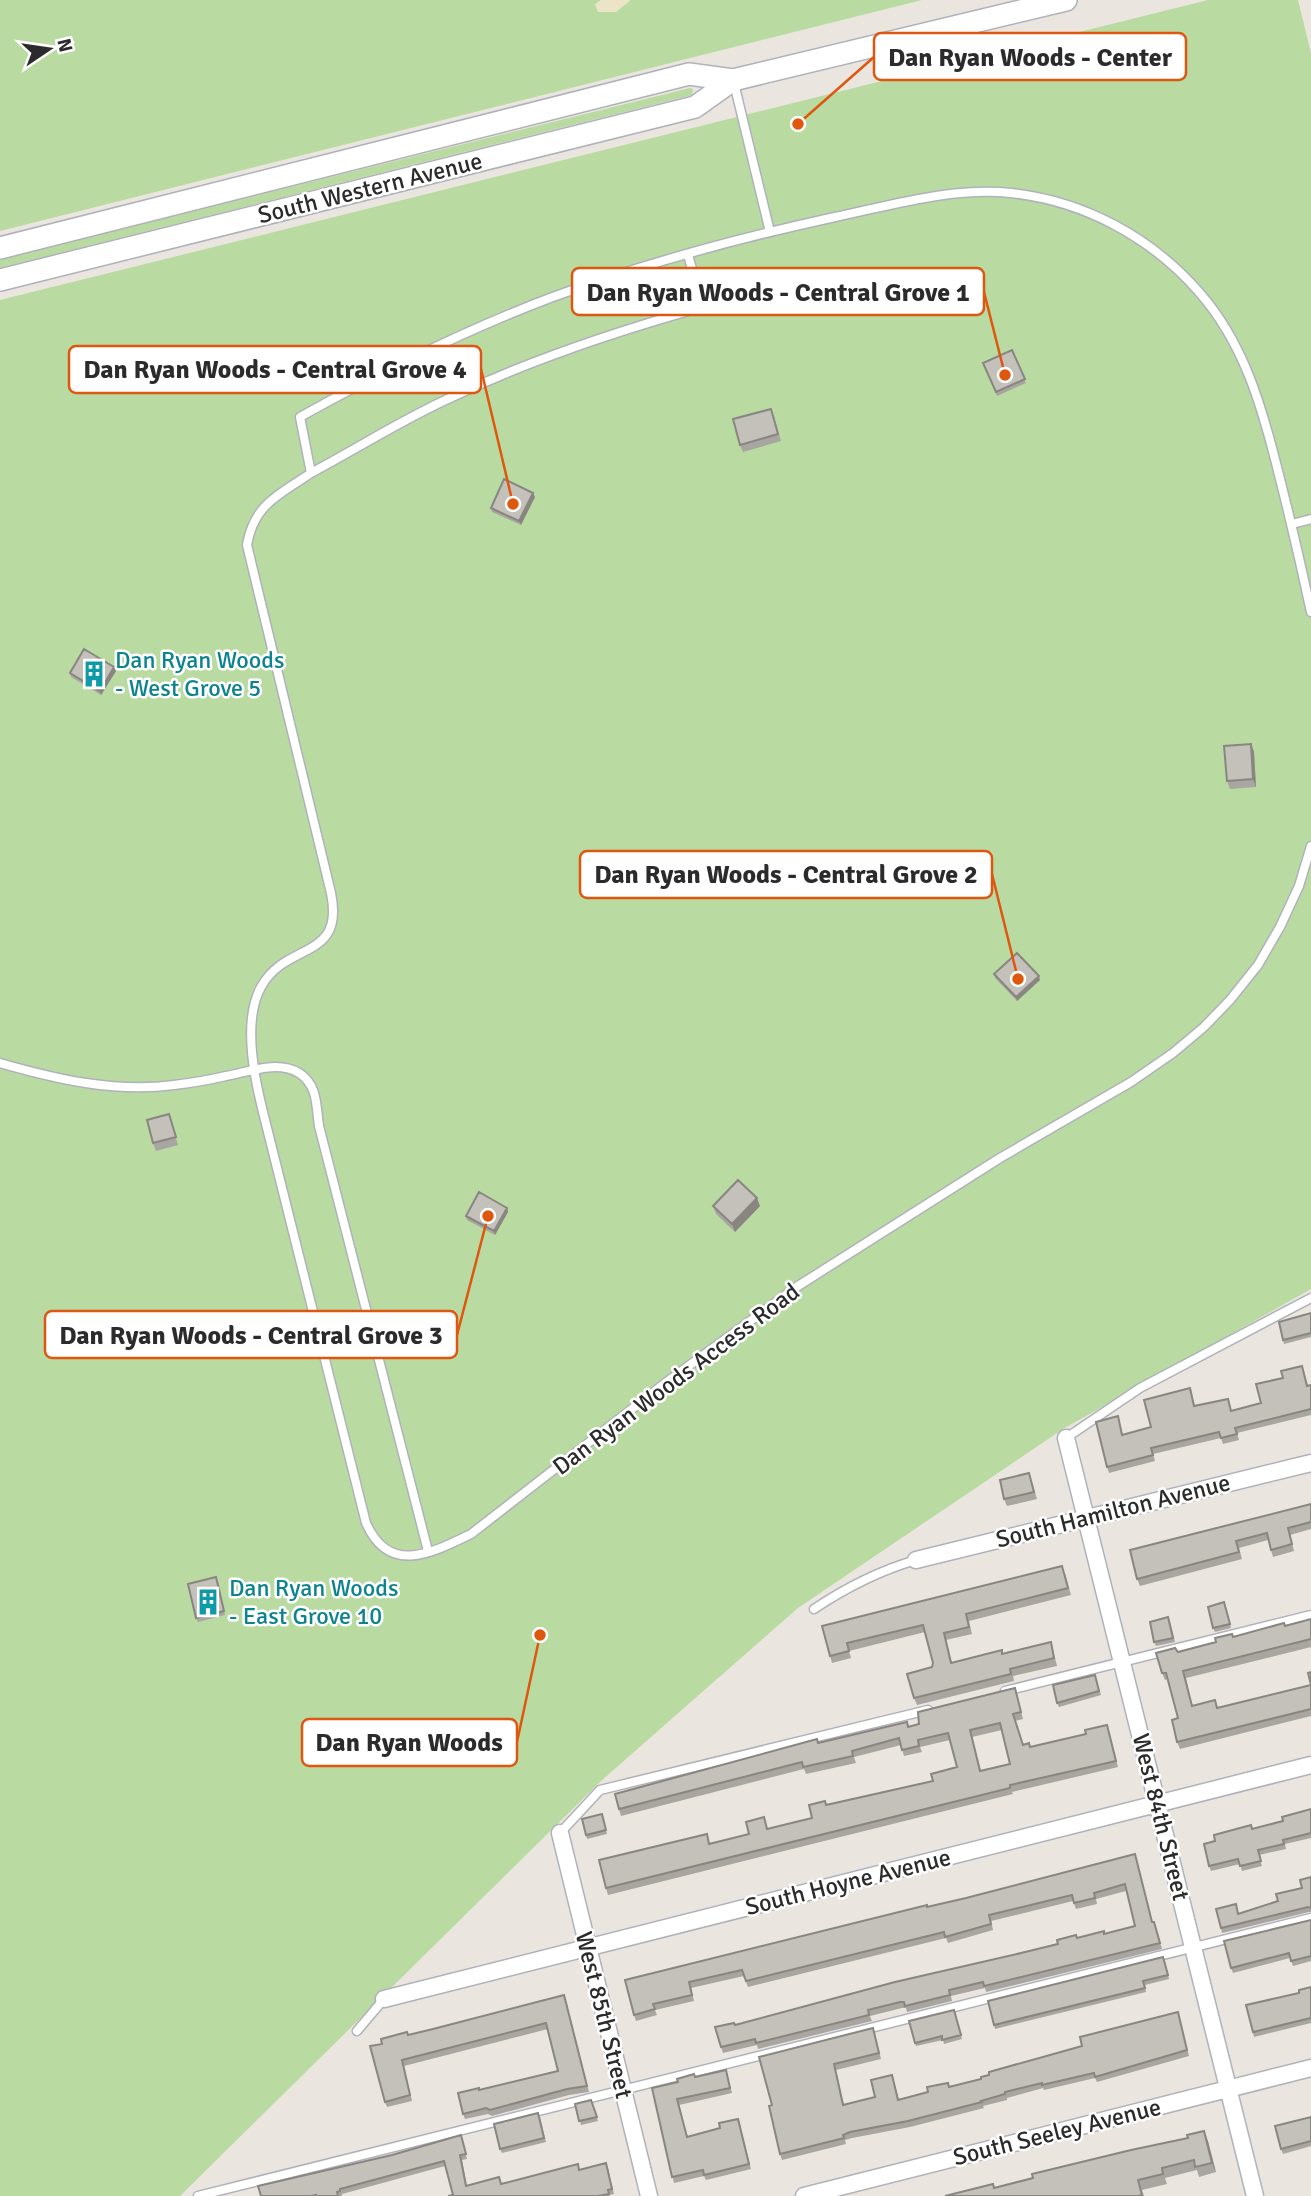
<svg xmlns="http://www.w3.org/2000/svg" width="1311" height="2196" viewBox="0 0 1311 2196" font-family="Signika,sans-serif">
<rect width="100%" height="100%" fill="#ebe5df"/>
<path fill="#b9dba2" d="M0,0H922L0,231Z
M1208,0H1298L1311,53V1289L1063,1429L798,1608L601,1781L180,2196H0V300Z
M690,88L693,89L692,95L0,268V259Z"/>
<path fill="#ece4c6" d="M601,0H631L616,12H598L595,4Z"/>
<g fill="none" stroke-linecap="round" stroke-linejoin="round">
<g stroke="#afb2ba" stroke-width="11">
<path id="lane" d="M734,83L770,232
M311,473C358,448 403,419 452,397C533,359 617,331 703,307L688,255
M1292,524L1311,519
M1311,612C1301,565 1290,518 1278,471C1262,407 1244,343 1199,292C1151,237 1084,201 1011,193C951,187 893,205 835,217C739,238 642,264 550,298C463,331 381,372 300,417L311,473C279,495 254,504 247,545L331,893C345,961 286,941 261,987C241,1023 256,1086 266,1124L366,1523C389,1575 430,1554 471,1534L668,1381L798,1286L1000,1158L1131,1082L1173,1053L1204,1027L1230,1000L1258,965L1280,927L1299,886L1311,846
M0,1063C56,1079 115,1093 174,1085C191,1083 209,1080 226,1076C249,1072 277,1060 299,1073C318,1085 316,1106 319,1126L428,1551
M1066,1438L1140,1388L1311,1298
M814,1609C847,1587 878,1571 916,1560
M1005,1691L1311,1615
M560,1833L600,1790L928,1710
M357,2031L384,1999
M198,2196L1311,1918"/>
</g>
<g stroke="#afb2ba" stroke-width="19">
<path id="street" d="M1066,1438L1255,2196
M916,1560L1311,1463
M560,1833L649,2196
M384,1999L1311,1765
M804,2196L1311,2068"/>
</g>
<g stroke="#afb2ba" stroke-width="24">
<path id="secondary" d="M0,248L689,74L733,80L1066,0
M0,280L695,107L733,80"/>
</g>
<use href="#lane" stroke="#fff" stroke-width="8"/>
<use href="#street" stroke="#fff" stroke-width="16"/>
<use href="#secondary" stroke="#fff" stroke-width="21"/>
</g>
<path fill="#a9a5a0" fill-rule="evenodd" d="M1012,350L1026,383L997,396L983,363Z
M774,416L781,441L743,452L740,445Z
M535,497L521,525L492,512L491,508Z
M114,667L116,671L101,695L71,677L70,673Z
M1251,744L1254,752L1256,787L1230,789L1227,781Z
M994,974L1040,980L1017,1001L995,978Z
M169,1114L178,1145L156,1151L153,1143Z
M713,1206H760L735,1232L716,1214Z
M507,1208L508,1212L495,1235L467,1220L466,1216Z
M1311,1313V1337L1284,1344L1283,1340Z
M1304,1372L1308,1386L1311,1385V1415L1237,1433L1239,1440L1223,1444L1221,1438L1153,1454L1155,1461L1109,1473L1107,1467L1118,1416L1123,1435L1151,1427L1190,1388L1195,1406L1232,1411L1261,1403Z
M1029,1473L1037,1499L1007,1506L1004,1499Z
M1311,1504V1529L1290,1535L1294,1551L1273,1557L1268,1540L1239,1548L1242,1559L1140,1586L1137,1579Z
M1065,1573L1071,1595L969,1621L972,1634L946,1640L952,1663L1002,1654L1053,1650L1057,1666L1013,1676L1014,1681L917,1705L914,1698L932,1667L933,1663L925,1632L849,1651L851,1658L832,1663L822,1626Z
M218,1581L225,1615L198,1622L196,1618Z
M1224,1602L1231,1628L1215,1632L1213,1628Z
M1311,1619V1647L1186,1678L1192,1706L1218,1708L1311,1685V1672V1716L1180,1749L1177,1742L1178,1718L1168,1679L1165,1680L1162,1673L1178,1652L1233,1637Z
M1170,1621L1175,1642L1156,1646L1154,1642Z
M1095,1675L1101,1695L1059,1707L1057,1703Z
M1015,1688L1023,1719L1015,1721L1023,1745L1030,1747L1086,1734L1107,1725L1118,1767L1012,1792L1013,1794L608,1895L606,1888L710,1844L812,1818L826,1805L933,1781L957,1767L950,1740L920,1747L922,1752L904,1756L901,1745L854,1757L856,1763L806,1774L804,1769L621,1816L619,1809L818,1743L919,1724ZM1002,1730L1010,1764L981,1771L972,1737Z
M1311,1809V1838L1285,1844L1286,1849L1259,1855L1262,1866L1242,1871L1240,1864L1211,1871L1209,1866L1215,1841L1252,1829L1283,1821Z
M602,1814L607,1834L587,1839L582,1819Z
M1135,1854L1152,1922H1154L1156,1928L1162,1949L986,1992L985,1988L951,1996L952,2001L907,2012L906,2008H902L870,2016L872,2021L758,2049L757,2045L723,2053L721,2047L735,2025L1021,1953L1077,1938L1104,1934L1135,1926L1126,1891L1096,1899L1097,1904L1076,1909L1073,1901L991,1921L993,1930L948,1943L946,1938L748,1987L744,1976L691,1988L694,2001L655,2010L657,2015L636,2021L634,2015L625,1980L966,1898Z
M1311,1877V1912H1309L1222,1933L1221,1928L1239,1914L1278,1901L1302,1888Z
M1311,1920V1961L1293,1966L1290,1958L1233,1973L1231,1968Z
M1165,1961L1169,1979L1145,1985L1146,1992L995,2029L994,2025Z
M1311,1987V2023L1254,2037L1253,2032L1299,1993Z
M566,2000L589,2092L569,2095L492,2116L488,2114L465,2119L463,2114L479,2090L558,2071L548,2029L404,2066L412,2101L387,2107L385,2102L408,2035Z
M954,2010L962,2039L944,2044L943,2040L916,2046L915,2043Z
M1178,2012L1189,2056L1097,2082L1095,2078L1044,2090L1043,2088L1007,2098V2100L983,2106L984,2108L910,2127L852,2138L845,2140L846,2144L782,2160L780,2154L772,2105L875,2034L881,2059L836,2070L844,2105L875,2097L894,2081L899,2100L981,2079L989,2075L1082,2046Z
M726,2070L732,2093L679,2105L687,2137L740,2124L751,2169L706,2180L704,2176L674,2183L652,2088Z
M591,2100L598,2121L581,2125L575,2104Z
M540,2117L546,2142L502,2153L500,2149Z
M1311,2117V2146L1283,2154L1281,2149Z
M1204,2131L1216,2172L1199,2177L1197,2170L1165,2178L1167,2184L1142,2190L1144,2196H945L994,2188L1188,2138Z
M461,2135L467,2159L462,2160L467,2186L501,2184L580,2169L608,2168L614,2194L609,2195L610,2196H448L453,2195L445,2166L342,2194V2196H261L392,2155Z"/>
<path fill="#898682" d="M533,493L535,497L521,525L519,521Z
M114,667L116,671L101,695L100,691Z
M1251,744L1254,752L1256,787L1253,779Z
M1039,976L1040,980L1017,1001L1016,997Z
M757,1198L760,1206L735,1232L732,1224Z
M507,1208L508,1212L495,1235L494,1231Z
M1204,2131L1208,2141L1216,2172L1212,2163Z"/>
<path fill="#c4c0ba" stroke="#898682" stroke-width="2" fill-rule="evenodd" d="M1012,350L1025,379L996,392L983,363Z
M771,409L778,434L740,445L733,419Z
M504,479L533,493L519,521L491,508Z
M84,649L114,667L100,691L70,673Z
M1251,744L1253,779L1227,781L1224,746Z
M1017,953L1039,976L1016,997L994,974Z
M169,1114L176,1137L153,1143L147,1120Z
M738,1180L757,1198L732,1224L713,1206Z
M479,1192L507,1208L494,1231L466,1216Z
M1311,1313V1333L1283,1340L1279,1322Z
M1302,1366L1307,1386L1311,1385V1409L1235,1428L1237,1434L1221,1438L1219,1432L1151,1448L1153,1455L1107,1467L1096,1422L1118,1416L1122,1435L1151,1427L1144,1400L1190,1388L1194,1406L1228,1399L1231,1411L1261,1403L1256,1384L1283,1378L1281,1371Z
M1029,1473L1034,1492L1004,1499L1000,1480Z
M1311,1504V1522L1288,1528L1292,1544L1271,1550L1267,1533L1236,1541L1239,1552L1137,1579L1130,1550Z
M1062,1566L1068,1588L966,1614L969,1627L944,1633L951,1663L1002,1650V1654L1051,1642L1054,1658L1010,1669L1011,1674L914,1698L907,1674L932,1667L933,1663L923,1625L847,1643L849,1651L830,1656L822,1626Z
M216,1577L224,1611L196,1618L188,1584Z
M1224,1602L1230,1624L1213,1628L1208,1607Z
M1168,1617L1173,1638L1154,1642L1150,1622Z
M1311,1619V1639L1183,1671L1192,1706L1215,1700L1217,1708L1311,1685L1308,1673L1311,1672V1709L1177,1742L1172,1720L1178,1718L1166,1673H1162L1156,1653L1175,1648L1178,1652L1216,1642L1215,1638L1232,1634L1233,1637L1284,1623L1285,1626Z
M1095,1675L1099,1691L1057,1703L1053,1685Z
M1015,1688L1021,1712L1013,1714L1023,1745L1029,1743L1030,1747L1086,1734L1085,1730L1107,1725L1116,1761L1010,1785V1788L606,1888L599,1860L707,1834L709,1844L749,1834L746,1822L764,1817L767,1829L812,1818L809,1805L825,1801L826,1805L933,1781L931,1774L957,1767L948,1733L918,1740L919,1746L902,1750L899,1738L852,1751L853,1756L803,1767L802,1762L619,1809L615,1794L817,1739L818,1743L907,1722L908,1727L919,1724L918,1712ZM1000,1723L1010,1764L980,1771L970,1730Z
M1311,1809V1833L1283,1840L1284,1844L1258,1850L1261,1861L1240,1866L1238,1859L1209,1866L1204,1844L1215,1841L1214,1835L1251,1825L1252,1829L1283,1821L1282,1817Z
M602,1814L606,1830L586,1835L582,1819Z
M1135,1854L1152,1922H1154L1160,1943L984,1986L983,1982L949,1990L950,1995L905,2006L904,2002H900L868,2010L869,2015L756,2043L755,2039L721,2047L715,2027L734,2023L735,2025L895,1982L1021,1953L1058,1944L1057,1940L1076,1935L1077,1938L1104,1931V1934L1135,1926L1125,1884L1094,1893L1095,1898L1074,1903L1072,1895L989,1915L991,1924L945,1937L944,1932L746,1981L742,1970L689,1982L692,1995L653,2004L655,2009L634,2015L625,1980L927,1905V1907L966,1898Z
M1311,1877V1908L1308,1907L1221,1928L1216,1909L1236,1904L1238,1914L1278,1901L1276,1894L1302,1888L1300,1880Z
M1311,1920V1956L1291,1961L1289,1953L1231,1968L1224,1941Z
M1163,1957L1168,1975L1143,1981L1145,1988L994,2025L988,2001Z
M1311,1987V2018L1253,2032L1246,2005L1299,1993V1990Z
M564,1995L587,2086L567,2089L490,2110L486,2108L463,2114L458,2093L479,2088V2090L558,2071L546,2023L402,2060L410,2095L385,2102L370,2046L382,2044L381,2039L407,2032L408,2035L433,2029Z
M954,2010L961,2035L942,2040V2036L915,2043L909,2021Z
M1178,2012L1187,2050L1095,2077L1094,2073L1042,2085V2083L1005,2092V2094L981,2101L982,2102L908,2121L850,2132L843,2135L844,2138L780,2154L769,2106L772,2105L759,2057L873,2028L879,2053L834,2064L843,2105L875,2097L871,2080L892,2075L898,2100L928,2092L927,2087L948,2083L949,2087L981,2079V2077L989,2075V2072L1082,2046L1080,2037Z
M726,2070L730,2088L677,2099L687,2137L720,2128L719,2123L738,2119L749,2164L704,2175L703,2170L672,2177L652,2088L678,2082L677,2079L694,2074L695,2077Z
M591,2100L597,2117L579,2121L575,2104Z
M538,2113L544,2138L500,2149L494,2124Z
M1311,2117V2141L1281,2149L1275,2126Z
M1204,2131L1212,2163L1195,2167L1194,2160L1162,2168L1163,2174L1138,2180L1142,2195L1138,2196H945L993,2184L994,2188L1033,2178L1032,2174L1131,2150L1188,2138L1187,2135Z
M461,2135L466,2154L460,2155L466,2186L499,2177L501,2184L578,2164L579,2170L606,2163L612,2189L608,2190L609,2194L598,2196H448L453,2195L444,2161L340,2189V2191L337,2192L338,2196H316V2195L311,2196H261L258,2186L392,2155Z"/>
<defs>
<g id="building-bare" transform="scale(2.1)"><path d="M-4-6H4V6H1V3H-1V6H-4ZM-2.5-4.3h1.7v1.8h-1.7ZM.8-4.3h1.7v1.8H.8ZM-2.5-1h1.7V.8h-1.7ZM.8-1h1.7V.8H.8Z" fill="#0f9aa8" stroke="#fff" stroke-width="2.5" paint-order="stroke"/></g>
</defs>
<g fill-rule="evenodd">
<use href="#building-bare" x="94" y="674"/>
<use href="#building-bare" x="208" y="1602"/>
</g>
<g text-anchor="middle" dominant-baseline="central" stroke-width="5" stroke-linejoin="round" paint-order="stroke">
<g font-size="24" fill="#2b2b2b" stroke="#fff">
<text transform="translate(370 188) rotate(-14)">South Western Avenue</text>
<text transform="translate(676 1379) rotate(-37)">Dan Ryan Woods Access Road</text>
<text transform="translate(1113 1511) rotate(-14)">South Hamilton Avenue</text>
<text transform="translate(1161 1817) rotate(76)">West 84th Street</text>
<text transform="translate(848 1882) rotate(-14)">South Hoyne Avenue</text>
<text transform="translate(604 2015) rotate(76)">West 85th Street</text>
<text transform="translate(1057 2132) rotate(-14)">South Seeley Avenue</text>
</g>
<g font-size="24" fill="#0d838f" stroke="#fff" text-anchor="start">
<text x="115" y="660">Dan Ryan Woods<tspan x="115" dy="28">- West Grove 5</tspan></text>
<text x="229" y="1588">Dan Ryan Woods<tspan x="229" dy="28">- East Grove 10</tspan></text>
</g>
</g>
<path fill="none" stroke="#df570e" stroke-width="2.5" d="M798 124L874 57M1005 375L984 292M513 504L481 369M1018 979L992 874M488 1216L457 1335M540 1635L517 1742"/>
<g fill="#df570e" stroke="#fff" stroke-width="2.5">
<circle cx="798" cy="124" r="7"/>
<circle cx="1005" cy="375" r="7"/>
<circle cx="513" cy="504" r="7"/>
<circle cx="1018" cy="979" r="7"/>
<circle cx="488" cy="1216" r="7"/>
<circle cx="540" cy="1635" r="7"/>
</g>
<g fill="#fff" stroke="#df570e" stroke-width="2.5">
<rect x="874" y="33" width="312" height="47" rx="7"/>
<rect x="572" y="268" width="412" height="47" rx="7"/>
<rect x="69" y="346" width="412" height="47" rx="7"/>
<rect x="580" y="851" width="412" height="47" rx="7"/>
<rect x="45" y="1311" width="412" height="47" rx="7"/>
<rect x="302" y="1719" width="215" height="47" rx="7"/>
</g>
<g font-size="26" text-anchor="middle" font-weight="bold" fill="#2b2b2b">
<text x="1030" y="66">Dan Ryan Woods - Center</text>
<text x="778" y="301">Dan Ryan Woods - Central Grove 1</text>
<text x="275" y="378">Dan Ryan Woods - Central Grove 4</text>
<text x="786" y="883">Dan Ryan Woods - Central Grove 2</text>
<text x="251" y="1344">Dan Ryan Woods - Central Grove 3</text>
<text x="409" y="1751">Dan Ryan Woods</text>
</g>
<g transform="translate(49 49) rotate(77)" stroke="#ffffff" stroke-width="5" paint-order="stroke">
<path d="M0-5L12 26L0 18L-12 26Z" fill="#2b2b2b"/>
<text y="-10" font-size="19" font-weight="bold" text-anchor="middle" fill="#2b2b2b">N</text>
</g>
</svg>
